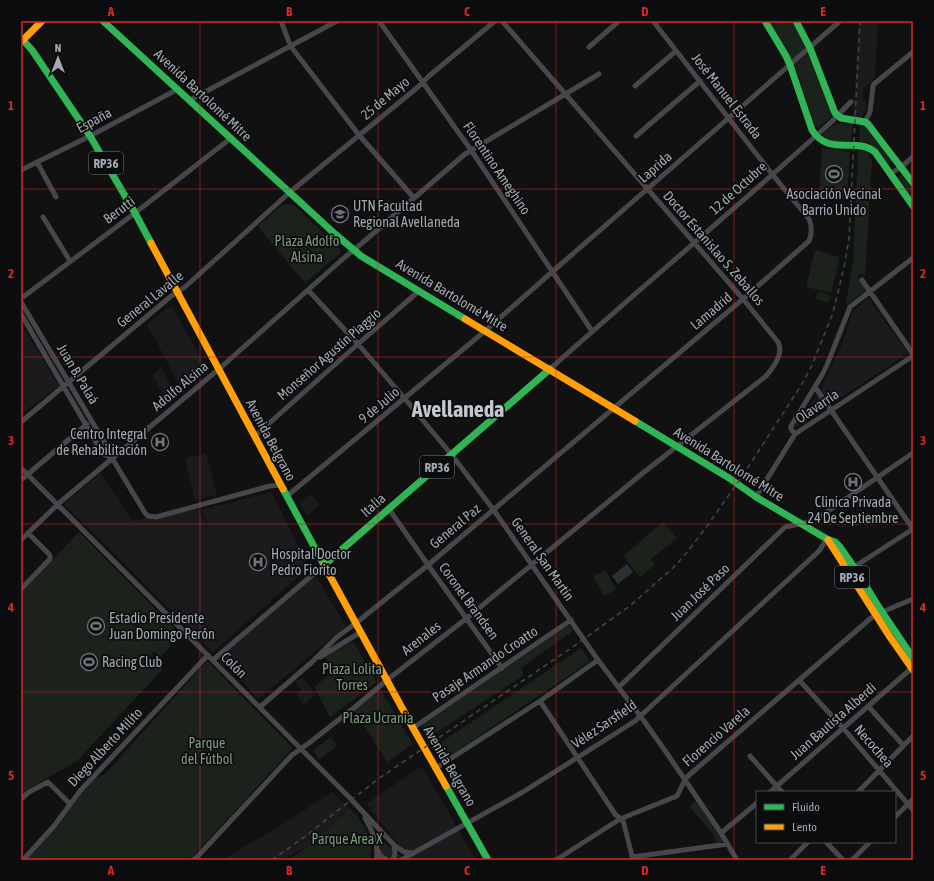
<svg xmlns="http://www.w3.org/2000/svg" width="934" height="881" viewBox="0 0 934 881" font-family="'Asap Condensed',sans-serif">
<rect width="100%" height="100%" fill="#111"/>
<path fill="#1b1b1d" d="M859,21H878L875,78L863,89V99L865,100L867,107L861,118L853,116Z
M868,298L908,353L795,428L794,427L821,389L842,344L853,310Z
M169,307H172L206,367L181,388L147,324Z
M21,324L59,386L21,414Z
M161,367L175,394L167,400L152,375Z
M206,453L217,495L195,500L185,459Z
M101,473L133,521L198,509L214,538L201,510L271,492L309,567L213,652L64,504Z
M311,494L320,505L307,516L299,502Z
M316,576L346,626L258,699L220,656L291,593Z
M302,677L316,694L304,705L296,695L302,690L295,682Z
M422,766L476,860H411L366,804Z
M332,792L349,808L314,842L283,860H222L288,821Z"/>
<path fill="#1b211b" d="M765,21H796L810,48L790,65Z
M805,55H809L831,112V117L819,127L818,128L815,126L795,65V64Z
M842,123H853L851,141H831L822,137V135C829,128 832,124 842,123Z
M860,124L866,125L892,161L890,164H888L875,149L869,143L859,142Z
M822,148L850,152L847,199L833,196L819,195Z
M858,149C866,150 869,153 872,160L865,277L862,273L860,274L858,278L865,287V291L847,305L846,302L853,263Z
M902,175L913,190V200L897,178Z
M283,204L294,205L339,248L341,252L338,255L305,283L259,228V225Z
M815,250L840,257L831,293L806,287Z
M818,291L831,296L828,303L815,299Z
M663,522L677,538L651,559L655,565L640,577L623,556Z
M79,532L175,629L166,638L172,645L160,657L154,651L150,656L163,669L77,761L21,793V593Z
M606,570L616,590L604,596L593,576Z
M568,625L573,631L521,668L524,675L428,738L422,728V725Z
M350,643H354L377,682L330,717L314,687L335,670L325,657Z
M581,648L590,661L445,759L441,760L438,758L433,748Z
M207,661L293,748L195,854L187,860H26L80,795L95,779L106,773Z
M380,689L413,744L387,762L354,710Z
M331,737L337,746L319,759L313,750Z
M696,800L723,840L722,843H717L712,833L690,807Z
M349,808C362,819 377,843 369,860H288L314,842Z
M376,835L401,857L397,860H379V858Z"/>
<path fill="#293135" d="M627,564L633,572L618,584L612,576Z"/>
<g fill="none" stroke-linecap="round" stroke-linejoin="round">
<path stroke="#45474a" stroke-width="5" d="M281,21L289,42L292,48L359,135L414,198
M379,21L471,150L592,331
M589,47L619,21
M635,86L676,51
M190,100L337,21
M865,122L870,112L873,86L874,84L913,52
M636,136L700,81
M37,162L56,197
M21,170L90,136L178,89
M890,174L901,167L913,157
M43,217L70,261
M862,280L913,354
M308,290L358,344L405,399L451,454L493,509L598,660L644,721L666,752L721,833L737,860
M21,298L23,297L135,213L231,138
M21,302L109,450L112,458L145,513L148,516L156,517L270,486L281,485
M21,314L103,454L112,458
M550,369C642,287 736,208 828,125C836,118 843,109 851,102
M815,387L913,529
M21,422L170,297L185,287L290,192L418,87L429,76L495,21
M795,434L791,429V426L822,375L827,365L850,307L913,258
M255,436L358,344L419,291
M21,468L349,797L394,845L404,852L413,853
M21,480L87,424
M287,496L485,331L552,272L840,21
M756,497L795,434L913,356
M389,509L428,565L502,668
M21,540L58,504L219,369L345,257L361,244L465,154L599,74
M854,567L913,529
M21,589L50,559V556L49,554L28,533
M320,657L361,632
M213,660L324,565
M799,680L843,728L913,810
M619,687L785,527L809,522L815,520L913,453
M540,701L615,814L623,821L624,824L633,860
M868,706L903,745
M260,707L312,662L337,637L356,623L428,565L743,299L809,241C812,235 812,225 809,219L772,174L653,21
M413,728L571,620
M750,756L782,792
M436,768L540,701L598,660
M770,792L913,667
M858,792L913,736
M21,799L29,792L48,782L70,804
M895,817L913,799
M365,818C372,830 380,846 376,860
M721,833L757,803
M826,842L843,860
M378,851L381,856L387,860
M632,857L728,844
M23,860L54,826L80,791L208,655
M193,860L197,857L292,755L309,743L355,707L387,680L467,618L643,473L766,376C773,368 784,353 778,342L743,299L502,21
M393,860L395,854L394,845
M401,860L523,792L635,721L819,551L827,539
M556,860L620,819L677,796L685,780L688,776L871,618L882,612L913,599
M790,860L808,842
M852,860L870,842"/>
<path stroke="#30b455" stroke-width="7" d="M103,21L335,234L361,256L465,319
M765,21L786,56L790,65L812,130C829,157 856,136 875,152L913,206
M796,21L810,48L835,113L841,118L865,122L868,124L913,183
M21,38L32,50L90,136L135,213L151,243
M635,421L729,478L756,497L827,539L835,542L840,547L854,567L882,612L913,658
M283,489L324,565L550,369
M446,786L488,860"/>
<path stroke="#ff9f0a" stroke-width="7" d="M23,40L42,21
M151,243L283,489
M465,319L635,421
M828,540L890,637L913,670
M324,565L413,728L446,786"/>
<path stroke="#464749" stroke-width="1.5" stroke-dasharray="5 4" stroke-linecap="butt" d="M272,860L307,835L356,796L381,777L577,644L631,605L674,567L688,551L707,526L743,475L802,384L812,365L833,313L844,267L849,239L860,21"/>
</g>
<path fill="none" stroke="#d62828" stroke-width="1" stroke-opacity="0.55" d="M200,21V860M378,21V860M556,21V860M734,21V860M21,189H913M21,357H913M21,524H913M21,692H913"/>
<defs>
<g id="stadium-ring" transform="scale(0.9)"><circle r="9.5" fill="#0b0c0d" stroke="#707479" stroke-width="1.5"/><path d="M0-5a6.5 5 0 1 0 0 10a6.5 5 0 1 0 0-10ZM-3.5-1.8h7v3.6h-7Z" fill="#707479"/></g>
<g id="university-ring" transform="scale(0.9)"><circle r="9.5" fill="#0b0c0d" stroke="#707479" stroke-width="1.5"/><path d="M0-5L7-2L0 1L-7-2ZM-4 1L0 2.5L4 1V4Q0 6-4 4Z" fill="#707479"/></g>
<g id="hospital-ring" transform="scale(0.9)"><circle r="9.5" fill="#0b0c0d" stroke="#707479" stroke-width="1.5"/><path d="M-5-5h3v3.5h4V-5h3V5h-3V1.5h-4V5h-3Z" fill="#707479"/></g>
</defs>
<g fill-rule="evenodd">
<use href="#stadium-ring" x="834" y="174"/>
<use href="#university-ring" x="340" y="214"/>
<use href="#hospital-ring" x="160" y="442"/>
<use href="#hospital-ring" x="853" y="482"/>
<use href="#hospital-ring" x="258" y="562"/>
<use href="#stadium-ring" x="96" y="626"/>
<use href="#stadium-ring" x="89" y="662"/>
</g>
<g text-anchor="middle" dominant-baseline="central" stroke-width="3.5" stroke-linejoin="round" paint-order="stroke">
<g fill="#0b0c0d" stroke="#757a80" stroke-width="1">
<rect x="89" y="152" width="34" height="22" rx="3"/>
<rect x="420" y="456" width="34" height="22" rx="3"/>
<rect x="835" y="566" width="34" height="22" rx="3"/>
</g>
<g font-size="13" font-weight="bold" fill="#a3a9b1">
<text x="106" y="163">RP36</text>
<text x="437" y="467">RP36</text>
<text x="852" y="577">RP36</text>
</g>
<g font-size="14" fill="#a3a9b1" stroke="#0b0c0d">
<text transform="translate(203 95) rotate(43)">Avenida Bartolomé Mitre</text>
<text transform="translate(727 96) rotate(52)">José Manuel Estrada</text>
<text transform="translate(385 98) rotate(-40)">25 de Mayo</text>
<text transform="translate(94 120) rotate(-28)">España</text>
<text transform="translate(655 167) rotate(-41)">Laprida</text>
<text transform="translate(497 168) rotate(56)">Florentino Ameghino</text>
<text transform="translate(738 188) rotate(-42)">12 de Octubre</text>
<text transform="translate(119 210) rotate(-37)">Berutti</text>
<text transform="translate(714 248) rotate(49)">Doctor Estanislao S. Zeballos</text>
<text transform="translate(452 295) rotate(31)">Avenida Bartolomé Mitre</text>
<text transform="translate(150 299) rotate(-39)">General Lavalle</text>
<text transform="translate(711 311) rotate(-40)">Lamadrid</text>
<text transform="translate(329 354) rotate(-41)">Monseñor Agustín Piaggio</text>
<text transform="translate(78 374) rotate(59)">Juan B. Palaá</text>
<text transform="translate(180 386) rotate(-40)">Adolfo Alsina</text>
<text transform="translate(379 405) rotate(-40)">9 de Julio</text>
<text transform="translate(817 406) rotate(-34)">Olavarría</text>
<text transform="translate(271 440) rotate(62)">Avenida Belgrano</text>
<text transform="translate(729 464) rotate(32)">Avenida Bartolomé Mitre</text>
<text transform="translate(373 505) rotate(-41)">Italia</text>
<text transform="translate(455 526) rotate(-40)">General Paz</text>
<text transform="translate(543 559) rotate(55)">General San Martín</text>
<text transform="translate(700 592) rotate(-44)">Juan José Paso</text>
<text transform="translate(469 601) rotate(54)">Coronel Brandsen</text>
<text transform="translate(421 638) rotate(-38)">Arenales</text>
<text transform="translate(485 664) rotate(-34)">Pasaje Armando Croatto</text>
<text transform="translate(234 665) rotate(45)">Colón</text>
<text transform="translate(833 721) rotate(-41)">Juan Bautista Alberdi</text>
<text transform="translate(604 724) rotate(-34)">Vélez Sarsfield</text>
<text transform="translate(716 736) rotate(-41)">Florencio Varela</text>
<text transform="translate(874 746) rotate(49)">Necochea</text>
<text transform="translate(105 747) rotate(-47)">Diego Alberto Milito</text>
<text transform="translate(450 766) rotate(60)">Avenida Belgrano</text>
</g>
<g font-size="14" fill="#a3a9b1" stroke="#0b0c0d" text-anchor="start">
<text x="834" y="194" text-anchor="middle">Asociación Vecinal<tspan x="834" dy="16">Barrio Unido</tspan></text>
<text x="353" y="206">UTN Facultad<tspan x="353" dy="16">Regional Avellaneda</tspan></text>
<text x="147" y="434" text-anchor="end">Centro Integral<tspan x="147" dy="16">de Rehabilitación</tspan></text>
<text x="853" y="502" text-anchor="middle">Clinica Privada<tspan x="853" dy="16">24 De Septiembre</tspan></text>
<text x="271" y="554">Hospital Doctor<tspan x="271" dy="16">Pedro Fiorito</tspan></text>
<text x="109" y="618">Estadio Presidente<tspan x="109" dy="16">Juan Domingo Perón</tspan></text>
<text x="102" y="662">Racing Club</text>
</g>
<g font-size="14" fill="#7d9b7b" stroke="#0b0c0d">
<text x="307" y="241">Plaza Adolfo<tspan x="307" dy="16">Alsina</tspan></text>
<text x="352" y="669">Plaza Lolita<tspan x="352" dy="16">Torres</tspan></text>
<text x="378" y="718">Plaza Ucrania</text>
<text x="207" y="743">Parque<tspan x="207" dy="16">del Fútbol</tspan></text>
<text x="347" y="839">Parque Area X</text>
</g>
<g font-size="22" font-weight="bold" fill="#c3c7ce" stroke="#0b0c0d">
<text x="458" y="409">Avellaneda</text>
</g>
</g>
<rect width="934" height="881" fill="none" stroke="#0b0c0d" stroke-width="44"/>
<rect x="756" y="791" width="140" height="52" fill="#0b0c0d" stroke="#484b4f"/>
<rect x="764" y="804" width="20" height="6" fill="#30b455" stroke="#484b4f"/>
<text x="792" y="811" font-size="12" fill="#a3a9b1">Fluido</text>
<rect x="764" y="824" width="20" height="6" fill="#ff9f0a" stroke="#484b4f"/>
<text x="792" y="831" font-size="12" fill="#a3a9b1">Lento</text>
<g transform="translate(58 58)" stroke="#0b0c0d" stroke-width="3" paint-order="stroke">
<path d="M0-3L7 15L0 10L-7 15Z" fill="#a3a9b1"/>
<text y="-6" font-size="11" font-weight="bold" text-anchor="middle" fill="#a3a9b1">N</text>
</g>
<rect x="22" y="22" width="890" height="837" fill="none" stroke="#d62828" stroke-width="1.5"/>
<g font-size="13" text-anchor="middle" font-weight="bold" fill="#d62828">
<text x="111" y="16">A</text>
<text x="289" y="16">B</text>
<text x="467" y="16">C</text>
<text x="645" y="16">D</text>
<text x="823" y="16">E</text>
<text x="11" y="110">1</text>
<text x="923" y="110">1</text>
<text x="11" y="278">2</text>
<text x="923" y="278">2</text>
<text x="11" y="445">3</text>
<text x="923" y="445">3</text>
<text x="11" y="612">4</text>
<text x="923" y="612">4</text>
<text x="11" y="780">5</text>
<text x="923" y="780">5</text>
<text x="111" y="875">A</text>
<text x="289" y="875">B</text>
<text x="467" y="875">C</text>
<text x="645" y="875">D</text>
<text x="823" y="875">E</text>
</g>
</svg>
